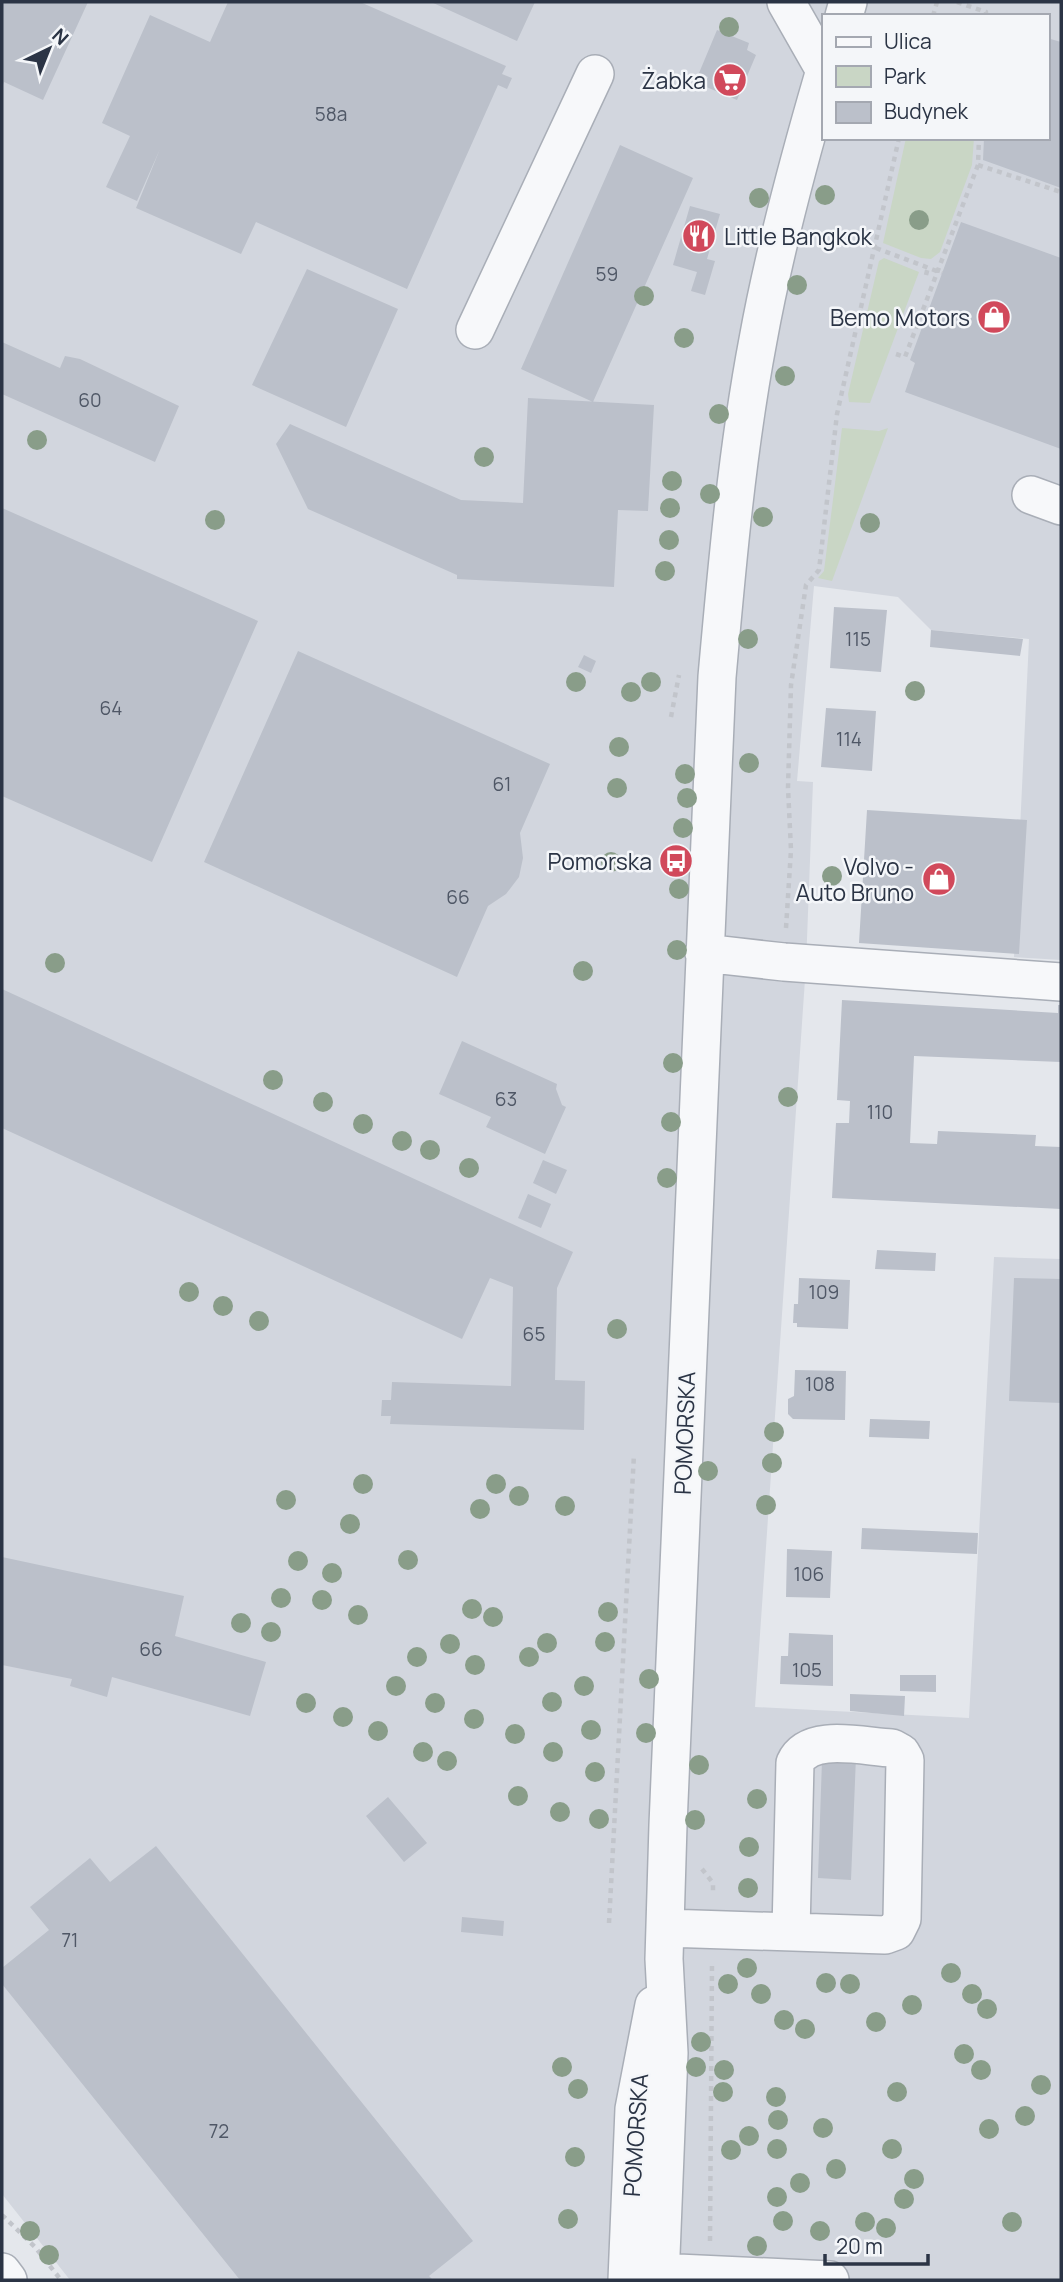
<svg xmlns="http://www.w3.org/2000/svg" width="1063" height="2282" viewBox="0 0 1063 2282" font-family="Manrope,sans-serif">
<rect width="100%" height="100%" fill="#e4e7ec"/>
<path fill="#d2d6de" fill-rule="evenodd" d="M2,2H1061V960L1014,957L1029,639L931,630L898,597L814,586L797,781L813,782L806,965L755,1707L969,1718L994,1257L1061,1259V2280H70L2,2194ZM823,16H1047V138H823Z"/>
<path fill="#c9d6c5" d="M906,138H974L972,165L940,252L931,259L921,258L883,243Z
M884,258L919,272L870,403L849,402L848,394L879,261Z
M842,428L879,431L888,428L832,581L818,578L824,571Z"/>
<path fill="#bbc0ca" d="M2,2H88L43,100L4,82L2,87Z
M228,2H360L506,66L502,74L512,78L507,89L498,85L407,289L256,222L241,254L136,208L160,149L137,201L106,187L130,136L102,123L150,15L210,42Z
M431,2H535L517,41Z
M717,30L749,43L747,50L756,55L737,100L704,86L708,77L699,73Z
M1047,38L1061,42V188L983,160L984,138H1047Z
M620,145L693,178L593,402L521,369Z
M690,206L720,214L707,259L715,261L705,295L691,291L697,272L673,265Z
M961,222L1061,258V449L905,392L915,363L910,360Z
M307,269L398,309L346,427L252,385Z
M2,342L60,368L65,356L80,359L179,406L155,462L2,394Z
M528,398L654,405L648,511L618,510L614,587L457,579V575L308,509L276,444L290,424L461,500L523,503Z
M2,508L258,621L152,862L2,796Z
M834,607L887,610L881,672L830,668Z
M931,630L1023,639L1020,656L930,647Z
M298,651L550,764L520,833L523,858L519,877L506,894L488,906L457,977L204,862Z
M584,655L596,661L591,673L578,667Z
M826,708L876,711L872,771L821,767Z
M867,810L1027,820L1019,954L859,943Z
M2,989L573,1252L557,1288L555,1380L585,1381L584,1430L390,1424L391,1416H381L382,1400H391L392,1382L511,1386L513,1287L490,1278L462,1339L2,1128Z
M842,1000L1058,1013V1005H1061V1062L914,1056L910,1143L937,1144L938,1131L1036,1135L1035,1146L1061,1147V1209L832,1198L836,1123H849L850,1101L837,1100Z
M462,1041L557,1084L556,1089L562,1105L566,1107L545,1154L486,1127L491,1117L439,1094Z
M543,1160L567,1170L556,1194L533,1183Z
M528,1194L551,1204L541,1228L518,1218Z
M877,1250L936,1253L935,1271L875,1269Z
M799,1278L850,1280L848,1329L797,1327V1323H793L794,1304H798Z
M1014,1278L1061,1279V1403L1009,1401Z
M795,1370L846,1371L845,1420L793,1419L788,1414V1399L794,1396Z
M870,1419L930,1421L929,1439L869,1437Z
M862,1528L978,1533L977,1554L861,1549Z
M787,1549L832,1551L830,1598L786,1597Z
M2,1557L184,1596L175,1636L266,1662L250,1716L112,1677L107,1697L70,1686L72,1679L2,1665Z
M789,1633L833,1635V1686L780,1684L781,1656H788Z
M900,1675H936V1692L900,1691Z
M850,1694L905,1696L904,1716L850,1711Z
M823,1731L857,1732L851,1880L818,1878Z
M388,1797L427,1843L404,1862L366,1816Z
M156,1846L473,2241L429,2276L433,2280H240L2,1984V1968L49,1930L30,1907L90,1858L110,1882Z
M462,1917L504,1921L503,1936L461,1932Z"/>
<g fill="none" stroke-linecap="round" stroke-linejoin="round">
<g stroke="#a9aeb7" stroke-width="40">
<path id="minor" d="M786,2L823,67
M844,16L848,2
M475,330L595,74
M1031,495L1061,506
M704,953L784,962L1061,982
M665,1928L885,1935L896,1931L902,1919L905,1760L901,1753L892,1748C864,1747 809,1732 795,1763L791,1931
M635,2271L830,2280
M2,2272L8,2280
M627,2280L634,2109L654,2005
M660,2280L669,2053L664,1959L668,1825L717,677C727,565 737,451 758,340C774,251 798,163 823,77"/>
</g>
<path stroke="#c2c5cb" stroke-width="4.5" stroke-dasharray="5 5" stroke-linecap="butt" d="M957,2L986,12V16
M933,16L937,2
M978,165L1061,192
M876,248L942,273
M926,275L928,267
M896,354L905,357L978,165L979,138
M671,717L679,675
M786,928L791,850L788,788L791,685L806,585L819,570L837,414L899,138
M702,1869L713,1883V1895
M609,1923L634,1454
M2,2215L35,2247L61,2280
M710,2241L712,1963"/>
<use href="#minor" stroke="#f7f8fa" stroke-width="37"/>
</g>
<g fill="#899d89">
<circle cx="729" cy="27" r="10"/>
<circle cx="825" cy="195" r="10"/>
<circle cx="759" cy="198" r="10"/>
<circle cx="919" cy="220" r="10"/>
<circle cx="797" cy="285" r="10"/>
<circle cx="644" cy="296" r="10"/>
<circle cx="684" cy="338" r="10"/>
<circle cx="785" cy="376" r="10"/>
<circle cx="719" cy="414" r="10"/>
<circle cx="37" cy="440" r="10"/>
<circle cx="484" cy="457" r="10"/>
<circle cx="672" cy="481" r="10"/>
<circle cx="710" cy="494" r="10"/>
<circle cx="670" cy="508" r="10"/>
<circle cx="763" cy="517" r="10"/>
<circle cx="215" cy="520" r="10"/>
<circle cx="870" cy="523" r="10"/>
<circle cx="669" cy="540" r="10"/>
<circle cx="665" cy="571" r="10"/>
<circle cx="748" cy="639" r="10"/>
<circle cx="576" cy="682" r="10"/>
<circle cx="651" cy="682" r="10"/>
<circle cx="915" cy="691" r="10"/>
<circle cx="631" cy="692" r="10"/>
<circle cx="619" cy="747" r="10"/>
<circle cx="749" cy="763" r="10"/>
<circle cx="685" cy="774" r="10"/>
<circle cx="617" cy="788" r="10"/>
<circle cx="687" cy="798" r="10"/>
<circle cx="683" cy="828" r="10"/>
<circle cx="611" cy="862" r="10"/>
<circle cx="832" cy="876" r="10"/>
<circle cx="679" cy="889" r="10"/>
<circle cx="677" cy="950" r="10"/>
<circle cx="55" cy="963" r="10"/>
<circle cx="583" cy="971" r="10"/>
<circle cx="673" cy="1063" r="10"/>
<circle cx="273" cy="1080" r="10"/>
<circle cx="788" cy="1097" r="10"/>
<circle cx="323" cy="1102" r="10"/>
<circle cx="671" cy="1122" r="10"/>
<circle cx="363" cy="1124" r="10"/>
<circle cx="402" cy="1141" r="10"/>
<circle cx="430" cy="1150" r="10"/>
<circle cx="469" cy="1168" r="10"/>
<circle cx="667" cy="1178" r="10"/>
<circle cx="189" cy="1292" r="10"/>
<circle cx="223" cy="1306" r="10"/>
<circle cx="259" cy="1321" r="10"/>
<circle cx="617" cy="1329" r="10"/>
<circle cx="774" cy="1432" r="10"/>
<circle cx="772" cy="1463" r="10"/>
<circle cx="708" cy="1471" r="10"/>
<circle cx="363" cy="1484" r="10"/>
<circle cx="496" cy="1484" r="10"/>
<circle cx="519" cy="1496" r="10"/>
<circle cx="286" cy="1500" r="10"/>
<circle cx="766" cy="1505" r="10"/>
<circle cx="565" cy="1506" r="10"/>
<circle cx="480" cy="1509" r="10"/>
<circle cx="350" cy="1524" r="10"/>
<circle cx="408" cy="1560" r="10"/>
<circle cx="298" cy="1561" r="10"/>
<circle cx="332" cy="1573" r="10"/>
<circle cx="281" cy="1598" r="10"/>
<circle cx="322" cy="1600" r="10"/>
<circle cx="472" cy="1609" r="10"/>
<circle cx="608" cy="1612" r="10"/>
<circle cx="358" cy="1615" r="10"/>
<circle cx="493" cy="1617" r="10"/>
<circle cx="241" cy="1623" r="10"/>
<circle cx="271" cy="1632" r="10"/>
<circle cx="605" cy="1642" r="10"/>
<circle cx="547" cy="1643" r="10"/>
<circle cx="450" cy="1644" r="10"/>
<circle cx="417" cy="1657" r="10"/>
<circle cx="529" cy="1657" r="10"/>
<circle cx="475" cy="1665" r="10"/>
<circle cx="649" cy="1679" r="10"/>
<circle cx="396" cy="1686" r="10"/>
<circle cx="584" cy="1686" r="10"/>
<circle cx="552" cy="1702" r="10"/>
<circle cx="306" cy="1703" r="10"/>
<circle cx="435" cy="1703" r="10"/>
<circle cx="343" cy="1717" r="10"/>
<circle cx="474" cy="1719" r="10"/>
<circle cx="591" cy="1730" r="10"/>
<circle cx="378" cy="1731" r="10"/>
<circle cx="646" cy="1733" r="10"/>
<circle cx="515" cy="1734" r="10"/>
<circle cx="423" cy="1752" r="10"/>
<circle cx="553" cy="1752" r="10"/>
<circle cx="447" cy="1761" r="10"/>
<circle cx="699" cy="1765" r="10"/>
<circle cx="595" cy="1772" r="10"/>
<circle cx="518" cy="1796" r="10"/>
<circle cx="757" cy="1799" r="10"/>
<circle cx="560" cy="1812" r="10"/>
<circle cx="599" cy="1819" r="10"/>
<circle cx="695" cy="1820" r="10"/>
<circle cx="749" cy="1847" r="10"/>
<circle cx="748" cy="1888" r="10"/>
<circle cx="747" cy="1968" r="10"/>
<circle cx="951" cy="1973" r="10"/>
<circle cx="826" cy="1983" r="10"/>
<circle cx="728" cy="1984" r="10"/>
<circle cx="850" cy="1984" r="10"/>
<circle cx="761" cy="1994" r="10"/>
<circle cx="972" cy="1994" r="10"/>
<circle cx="912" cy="2005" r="10"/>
<circle cx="987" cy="2009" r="10"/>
<circle cx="784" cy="2020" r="10"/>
<circle cx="876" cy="2022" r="10"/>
<circle cx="805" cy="2029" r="10"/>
<circle cx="701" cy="2042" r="10"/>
<circle cx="964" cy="2054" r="10"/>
<circle cx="562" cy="2067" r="10"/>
<circle cx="696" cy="2067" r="10"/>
<circle cx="724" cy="2070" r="10"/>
<circle cx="981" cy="2070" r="10"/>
<circle cx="1041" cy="2085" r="10"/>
<circle cx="578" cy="2089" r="10"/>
<circle cx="723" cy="2092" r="10"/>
<circle cx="897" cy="2092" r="10"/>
<circle cx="776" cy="2097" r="10"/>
<circle cx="1025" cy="2116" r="10"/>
<circle cx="778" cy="2120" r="10"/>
<circle cx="823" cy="2128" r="10"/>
<circle cx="989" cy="2129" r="10"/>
<circle cx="749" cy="2136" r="10"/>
<circle cx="777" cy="2149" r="10"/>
<circle cx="892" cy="2149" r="10"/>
<circle cx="731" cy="2150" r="10"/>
<circle cx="575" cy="2157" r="10"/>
<circle cx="836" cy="2169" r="10"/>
<circle cx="914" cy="2179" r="10"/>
<circle cx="800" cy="2183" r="10"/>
<circle cx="777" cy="2197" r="10"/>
<circle cx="904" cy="2199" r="10"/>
<circle cx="568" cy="2219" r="10"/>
<circle cx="783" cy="2221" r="10"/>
<circle cx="865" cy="2222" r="10"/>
<circle cx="1012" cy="2222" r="10"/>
<circle cx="886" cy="2228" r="10"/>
<circle cx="30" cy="2231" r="10"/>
<circle cx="820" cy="2231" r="10"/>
<circle cx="757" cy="2246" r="10"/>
<circle cx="49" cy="2255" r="10"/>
</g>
<defs>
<g id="supermarket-disc" transform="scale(1.75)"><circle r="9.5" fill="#d1495b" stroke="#f4f6f9"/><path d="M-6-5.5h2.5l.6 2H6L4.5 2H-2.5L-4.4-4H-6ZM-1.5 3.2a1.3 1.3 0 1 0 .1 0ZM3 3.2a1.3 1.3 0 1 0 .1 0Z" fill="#fff"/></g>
<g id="restaurant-disc" transform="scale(1.75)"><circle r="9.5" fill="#d1495b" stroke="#f4f6f9"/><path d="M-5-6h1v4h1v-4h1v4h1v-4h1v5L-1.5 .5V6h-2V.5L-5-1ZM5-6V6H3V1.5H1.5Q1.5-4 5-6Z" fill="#fff"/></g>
<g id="shop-disc" transform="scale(1.75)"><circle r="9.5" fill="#d1495b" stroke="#f4f6f9"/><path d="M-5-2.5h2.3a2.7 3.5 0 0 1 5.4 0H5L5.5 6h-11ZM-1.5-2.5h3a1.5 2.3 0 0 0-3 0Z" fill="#fff"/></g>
<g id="bus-disc" transform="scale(1.75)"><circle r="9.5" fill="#d1495b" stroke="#f4f6f9"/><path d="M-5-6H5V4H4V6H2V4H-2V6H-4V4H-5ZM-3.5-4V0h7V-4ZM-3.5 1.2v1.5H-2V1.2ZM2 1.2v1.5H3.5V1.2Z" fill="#fff"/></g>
</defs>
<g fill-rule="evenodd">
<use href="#supermarket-disc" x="730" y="80"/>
<use href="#restaurant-disc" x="699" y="236"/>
<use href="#shop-disc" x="994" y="317"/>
<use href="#bus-disc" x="676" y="861"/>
<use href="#shop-disc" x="939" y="879"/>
</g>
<g text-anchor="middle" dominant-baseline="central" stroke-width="5" stroke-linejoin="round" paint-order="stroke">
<g font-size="19" fill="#4f5766">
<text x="331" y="114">58a</text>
<text x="607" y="274">59</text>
<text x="90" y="400">60</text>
<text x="858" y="639">115</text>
<text x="111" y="708">64</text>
<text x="849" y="739">114</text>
<text x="502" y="784">61</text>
<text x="458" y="897">66</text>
<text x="506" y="1099">63</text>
<text x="880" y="1112">110</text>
<text x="824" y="1292">109</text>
<text x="534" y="1334">65</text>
<text x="820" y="1384">108</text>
<text x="809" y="1574">106</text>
<text x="151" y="1649">66</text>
<text x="807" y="1670">105</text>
<text x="70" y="1940">71</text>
<text x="219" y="2131">72</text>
</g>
<g font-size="23" fill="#2b3445" stroke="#f4f6f9" text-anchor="end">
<text x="706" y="80">Żabka</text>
<text x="724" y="236" text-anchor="start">Little Bangkok</text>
<text x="970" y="317">Bemo Motors</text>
<text x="652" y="861">Pomorska</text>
<text x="914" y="866">Volvo -<tspan x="914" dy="26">Auto Bruno</tspan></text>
</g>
<g font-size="23" fill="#2b3445" stroke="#f4f6f9">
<text transform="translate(684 1433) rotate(-88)">POMORSKA</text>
<text transform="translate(635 2135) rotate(-86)">POMORSKA</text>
</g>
</g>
<rect width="1063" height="2282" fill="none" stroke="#2b3445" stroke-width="7"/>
<rect x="822" y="14" width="228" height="126" fill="#f4f6f9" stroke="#a4a8b1" stroke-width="2"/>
<rect x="836" y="37" width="35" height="10" fill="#f7f8fa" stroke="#a4a8b1" stroke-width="2"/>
<text x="884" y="49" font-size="21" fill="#2b3445">Ulica</text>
<rect x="836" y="66" width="35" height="21" fill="#c9d6c5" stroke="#a4a8b1" stroke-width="2"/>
<text x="884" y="84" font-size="21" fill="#2b3445">Park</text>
<rect x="836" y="102" width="35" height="21" fill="#bbc0ca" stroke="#a4a8b1" stroke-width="2"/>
<text x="884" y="119" font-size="21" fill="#2b3445">Budynek</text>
<g transform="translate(49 49) rotate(43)" stroke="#f4f6f9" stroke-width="5" paint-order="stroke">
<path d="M0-5L12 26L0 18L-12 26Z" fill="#2b3445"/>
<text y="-10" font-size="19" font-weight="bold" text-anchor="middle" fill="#2b3445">N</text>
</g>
<path d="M825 2254v10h103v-10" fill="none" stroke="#2b3445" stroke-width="3.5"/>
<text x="836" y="2254" font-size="21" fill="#2b3445" stroke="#f4f6f9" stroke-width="5" paint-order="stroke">20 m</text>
</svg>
